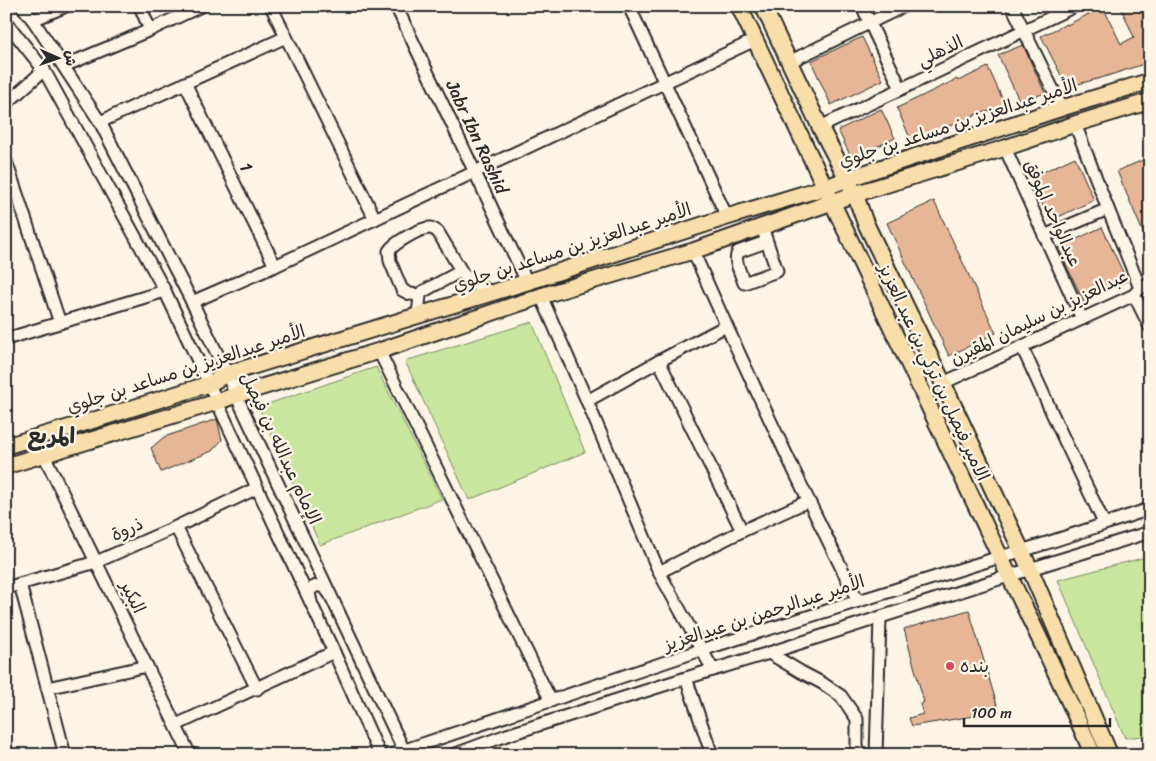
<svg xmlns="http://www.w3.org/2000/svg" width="1156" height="761" viewBox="0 0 1156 761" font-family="Sriracha,'Playpen Sans Arabic',sans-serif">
<rect width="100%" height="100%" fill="#fcf5e5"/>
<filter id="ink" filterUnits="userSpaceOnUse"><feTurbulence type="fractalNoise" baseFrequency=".02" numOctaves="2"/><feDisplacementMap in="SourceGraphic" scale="10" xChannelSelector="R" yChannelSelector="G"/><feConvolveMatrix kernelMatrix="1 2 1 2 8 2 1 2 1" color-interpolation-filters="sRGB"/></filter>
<g filter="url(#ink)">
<g fill="#c9e69e" stroke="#7a8864">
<polygon points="532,322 585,452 469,500 405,361"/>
<polygon points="376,367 442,499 320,545 259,407"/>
<polygon points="1150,556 1150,735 1125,738 1058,580"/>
</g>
<g fill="#e6b697" stroke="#2b2b2b">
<polygon points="1120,6 1150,6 1150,62 1101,78 1067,87 1041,36 1067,24 1067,25 1103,7 1121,44 1134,37"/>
<polygon points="862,37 883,80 831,105 811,61"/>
<polygon points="1023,45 1045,93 1020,102 998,55"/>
<polygon points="988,67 1006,107 974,115 975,116 933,132 934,134 913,141 913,145 897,108 957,79 958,81"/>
<polygon points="881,109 895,138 852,159 838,130"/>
<polygon points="1075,157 1094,200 1050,221 1030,178"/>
<polygon points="1150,157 1150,249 1117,171"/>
<polygon points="934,201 996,333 949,356 887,223"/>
<polygon points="1102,227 1127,281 1084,302 1058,248"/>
<polygon points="217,419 222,440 212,451 161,472 151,448 164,437"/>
<polygon points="969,610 999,712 912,726 909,718 923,714 920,704 924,702 904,629"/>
</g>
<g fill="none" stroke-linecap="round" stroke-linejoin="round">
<g stroke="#2b2b2b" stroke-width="15">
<g id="minor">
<polyline points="22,6 33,20 100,122 192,302 227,374 236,395 406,755"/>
<polyline points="140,6 150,30"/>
<polyline points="271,6 375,219"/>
<polyline points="396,6 527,282"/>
<polyline points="629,6 727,217"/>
<polyline points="862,6 901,89"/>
<polyline points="1012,6 1062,108"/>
<polyline points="33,20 66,6"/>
<polyline points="6,22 44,70 165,291 209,384 217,402 334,652 380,755"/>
<polyline points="789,62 904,6"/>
<polyline points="64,66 150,30 201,6"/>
<polyline points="185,83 275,266"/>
<polyline points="6,104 44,70"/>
<polyline points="100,122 286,37"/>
<polyline points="1075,124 1108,209 1140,288"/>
<polyline points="820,127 901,89 1075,6"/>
<polyline points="1005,148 1082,319"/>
<polyline points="6,161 60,323"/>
<path d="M762 227 777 271 744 283C741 273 733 261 738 252L766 242"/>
<polyline points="1044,236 1108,209"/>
<path d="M693 251C745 369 800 485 858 601"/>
<path d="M420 295 410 294 402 290 390 261 389 251C394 243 421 227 431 228 434 229 435 230 438 232L463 274 476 285 492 292"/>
<polyline points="1134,295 1150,327"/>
<polyline points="541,296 587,401 659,572 713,670"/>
<polyline points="192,302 275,266 755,40"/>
<polyline points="418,315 420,295 422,292 461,271"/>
<polyline points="6,339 165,291"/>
<polyline points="1022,347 1063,437 1104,523"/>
<polyline points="379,351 551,701"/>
<polyline points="659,361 742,531"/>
<polyline points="943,383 1134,295 1140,288 1150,283"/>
<polyline points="587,401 659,361 726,326"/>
<polyline points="44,455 190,755"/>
<polyline points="176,527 257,689"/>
<polyline points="659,572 742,531 808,501"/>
<polyline points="20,584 65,755"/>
<polyline points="6,588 96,562 176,527 257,488"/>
<path d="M311 602 309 593C314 583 323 584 329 593"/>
<polyline points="769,653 801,672 822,683 841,696 857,719 857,748 863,755"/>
<polyline points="686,678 712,755"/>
<polyline points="47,688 147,666"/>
<polyline points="176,725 334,652"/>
<path d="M390 755 701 650 1000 557C1051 543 1100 525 1150 509"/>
<polyline points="453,755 507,735 686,678 769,653 1030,569 1150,532"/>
<polyline points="876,755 880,618"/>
</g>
</g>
<g stroke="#2b2b2b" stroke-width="19">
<g id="major">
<path d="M739 6C822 179 903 352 985 525 1021 602 1060 677 1093 755"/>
<polyline points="763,6 820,127 855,194 865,222 943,383 1030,569 1110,755"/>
<polyline points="6,446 88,422 209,384 227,374 527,282 727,217 826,187 868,172 1062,108 1150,81"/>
<polyline points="6,466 217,402 236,395 379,351 541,296 693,251 855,194 1005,148 1075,124 1150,101"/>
</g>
</g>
<use href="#minor" stroke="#fcf5e5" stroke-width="11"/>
<use href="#major" stroke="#f8deab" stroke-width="15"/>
</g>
</g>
<circle fill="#d1495b" stroke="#fcf5e5" stroke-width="2" cx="950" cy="666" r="5"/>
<g text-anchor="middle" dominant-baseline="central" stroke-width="5" stroke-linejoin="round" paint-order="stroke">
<g font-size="18" fill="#2b2b2b" stroke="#fcf5e5">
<text transform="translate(940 51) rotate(-26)">الذهلي</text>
<text transform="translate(958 123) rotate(-18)">الأمير عبدالعزيز بن مساعد بن جلوي</text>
<text transform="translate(477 137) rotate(65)">Jabr Ibn Rashid</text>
<text transform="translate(246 167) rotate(64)">1</text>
<text transform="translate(1053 213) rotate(66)">عبدالواحد الموفق</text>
<text transform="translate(572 247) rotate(-18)">الأمير عبدالعزيز بن مساعد بن جلوي</text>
<text transform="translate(1039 317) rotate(-26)">عبدالعزيز بن سليمان المقيرن</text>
<text transform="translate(186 369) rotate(-18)">الأمير عبدالعزيز بن مساعد بن جلوي</text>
<text transform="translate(934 372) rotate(65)">الامير فيصل بن تركي بن عبد العزيز</text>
<text transform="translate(281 448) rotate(65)">الإمام عبدالله بن فيصل</text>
<text transform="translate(127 529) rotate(-24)">ذروة</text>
<text transform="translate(133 597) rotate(64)">البكير</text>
<text transform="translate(764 613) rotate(-18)">الأمير عبدالرحمن بن عبدالعزيز</text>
</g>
<g font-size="18" fill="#2b2b2b" stroke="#fcf5e5" text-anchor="start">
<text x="960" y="666">بنده</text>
</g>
<g font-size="22" font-weight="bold" fill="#2b2b2b" stroke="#fcf5e5">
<text x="51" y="435">المربع</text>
</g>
</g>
<rect width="1156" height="761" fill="none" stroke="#fcf5e5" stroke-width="25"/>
<rect x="12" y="12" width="1131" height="736" fill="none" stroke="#2b2b2b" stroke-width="2" filter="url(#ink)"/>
<g transform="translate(58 58) rotate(92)" stroke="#fcf5e5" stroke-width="4" paint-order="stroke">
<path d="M0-4L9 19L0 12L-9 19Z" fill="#2b2b2b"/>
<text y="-8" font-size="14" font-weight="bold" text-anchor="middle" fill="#2b2b2b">ش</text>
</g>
<path d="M964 718v8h146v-8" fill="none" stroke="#2b2b2b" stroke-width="2.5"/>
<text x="971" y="718" font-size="15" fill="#2b2b2b" stroke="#fcf5e5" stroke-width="4" paint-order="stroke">100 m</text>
</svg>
